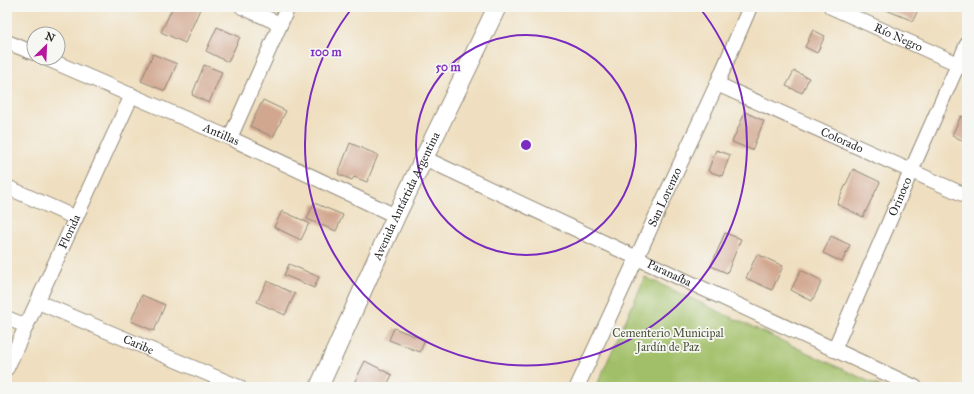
<svg xmlns="http://www.w3.org/2000/svg" width="974" height="394" viewBox="0 0 974 394" font-family="'IM FELL Great Primer',serif">
<rect width="100%" height="100%" fill="#f6f6f2"/>
<filter id="ink" filterUnits="userSpaceOnUse"><feTurbulence type="fractalNoise" baseFrequency=".025" numOctaves="2"/><feDisplacementMap in="SourceGraphic" scale="8" xChannelSelector="R" yChannelSelector="G"/><feConvolveMatrix kernelMatrix="1 2 1 2 8 2 1 2 1" color-interpolation-filters="sRGB"/></filter>
<filter id="wash" filterUnits="userSpaceOnUse"><feTurbulence type="fractalNoise" baseFrequency=".012" numOctaves="4" result="noise"/><feDisplacementMap in="SourceGraphic" scale="16" xChannelSelector="R" yChannelSelector="G"/><feGaussianBlur stdDeviation="0.9" result="paint"/><feColorMatrix in="noise" values="0 0 0 0 0 0 0 0 0 0 0 0 0 0 0 0 0 1.4 0 .05"/><feComposite in="paint" operator="in"/></filter>
<g filter="url(#wash)">
<rect width="100%" height="100%" fill="#efdfc0"/>
<polygon fill="#a1bf67" stroke="#667549" points="645,277 881,387 596,387"/>
<g id="blocks">
<g fill="#d2a790">
<polygon points="173,7 195,7 200,9 185,43 161,32"/>
<polygon points="879,7 919,7 913,21"/>
<polygon points="217,27 240,37 228,62 206,51"/>
<polygon points="813,30 825,36 817,53 805,47"/>
<polygon points="153,54 177,64 165,91 141,81"/>
<polygon points="204,65 222,72 209,103 192,95"/>
<polygon points="794,71 809,78 802,93 786,86"/>
<polygon points="263,100 286,111 273,137 250,126"/>
<polygon points="745,112 764,121 752,150 732,142"/>
<polygon points="961,116 967,119 967,143 952,135"/>
<polygon points="350,143 378,155 367,182 354,177 352,180 338,174"/>
<polygon points="716,150 730,155 722,176 708,171"/>
<polygon points="853,169 880,182 863,217 837,204"/>
<polygon points="314,203 343,215 336,231 307,219"/>
<polygon points="282,211 309,223 301,240 274,227"/>
<polygon points="725,233 741,239 727,273 711,266"/>
<polygon points="831,236 850,245 842,262 823,253"/>
<polygon points="757,254 783,266 772,290 746,278"/>
<polygon points="289,264 319,277 314,288 284,275"/>
<polygon points="801,270 822,281 812,301 791,290"/>
<polygon points="267,281 295,294 285,315 257,302"/>
<polygon points="142,295 165,305 154,331 131,321"/>
<polygon points="394,328 425,340 420,352 389,340"/>
<polygon points="365,361 392,375 386,387 356,387 353,385"/>
</g>
</g>
</g>
<g filter="url(#ink)">
<use href="#blocks" fill-opacity="0" stroke="#8d8576" stroke-width="1"/>
<g fill="none" stroke-linecap="round" stroke-linejoin="round">
<g stroke="#8d8576" stroke-width="16">
<g id="minor">
<polyline points="242,7 280,24"/>
<path id="s1" d="M831 7 967 68"/>
<polyline points="7,42 34,53"/>
<path id="s2" d="M45 58 230 138 396 216"/>
<path id="s3" d="M717 84 967 196"/>
<polyline points="230,138 288,7"/>
<path id="s4" d="M424 158 637 258 915 387"/>
<polyline points="7,187 76,218"/>
<path id="s5" d="M38 302 239 387"/>
<polyline points="7,318 26,326"/>
<path id="s6" d="M834 350 911 171 967 44"/>
<path id="s7" d="M7 368 132 95"/>
<path id="s8" d="M577 387 717 84 750 7"/>
</g>
</g>
<g stroke="#8d8576" stroke-width="20">
<g id="tertiary">
<path id="s9" d="M319 387 396 216 497 7"/>
</g>
</g>
<use href="#minor" stroke="#fff" stroke-width="14"/>
<use href="#tertiary" stroke="#fff" stroke-width="18"/>
</g>
</g>
<g fill="none" stroke="#7b2cbf" stroke-width="2">
<circle cx="526" cy="145" r="110"/>
<path d="M699 7A221 221 0 1 1 353 7"/>
</g>
<g text-anchor="middle" dominant-baseline="central" stroke-width="3.5" stroke-linejoin="round" paint-order="stroke">
<g font-size="12" fill="#2b2b2b" stroke="#f6f6f2">
<text stroke="none"><textPath href="#s1" startOffset="74">Río Negro</textPath></text>
<text stroke="none"><textPath href="#s2" startOffset="192">Antillas</textPath></text>
<text stroke="none"><textPath href="#s3" startOffset="137">Colorado</textPath></text>
<text stroke="none"><textPath href="#s9" startOffset="210">Avenida Antártida Argentina</textPath></text>
<text stroke="none"><textPath href="#s8" startOffset="209">San Lorenzo</textPath></text>
<text stroke="none"><textPath href="#s6" startOffset="167">Orinoco</textPath></text>
<text stroke="none"><textPath href="#s7" startOffset="150">Florida</textPath></text>
<text stroke="none"><textPath href="#s4" startOffset="271">Paranaíba</textPath></text>
<text stroke="none"><textPath href="#s5" startOffset="109">Caribe</textPath></text>
</g>
<g font-size="12" fill="#4e573d" stroke="#f6f6f2">
<text x="668" y="333">Cementerio Municipal<tspan x="668" dy="14">Jardín de Paz</tspan></text>
</g>
</g>
<circle cx="526" cy="145" r="6" fill="#7b2cbf" stroke="#f6f6f2" stroke-width="2"/>
<g font-size="12" text-anchor="middle" font-weight="bold" fill="#7b2cbf" stroke="#f6f6f2" stroke-width="3.5" stroke-linejoin="round" paint-order="stroke">
<text x="326" y="56">100 m</text>
<text x="448" y="71">50 m</text>
</g>
<rect width="974" height="394" fill="none" stroke="#f6f6f2" stroke-width="24"/>
<g transform="translate(46 46) rotate(24)"><circle r="19" fill="#f6f6f2" stroke="#a5a5a2"/>
<path d="M0-3L7 15L0 10L-7 15Z" fill="#b5179e"/>
<text y="-6" font-size="11" font-weight="bold" text-anchor="middle" fill="#2b2b2b">N</text>
</g>
</svg>
